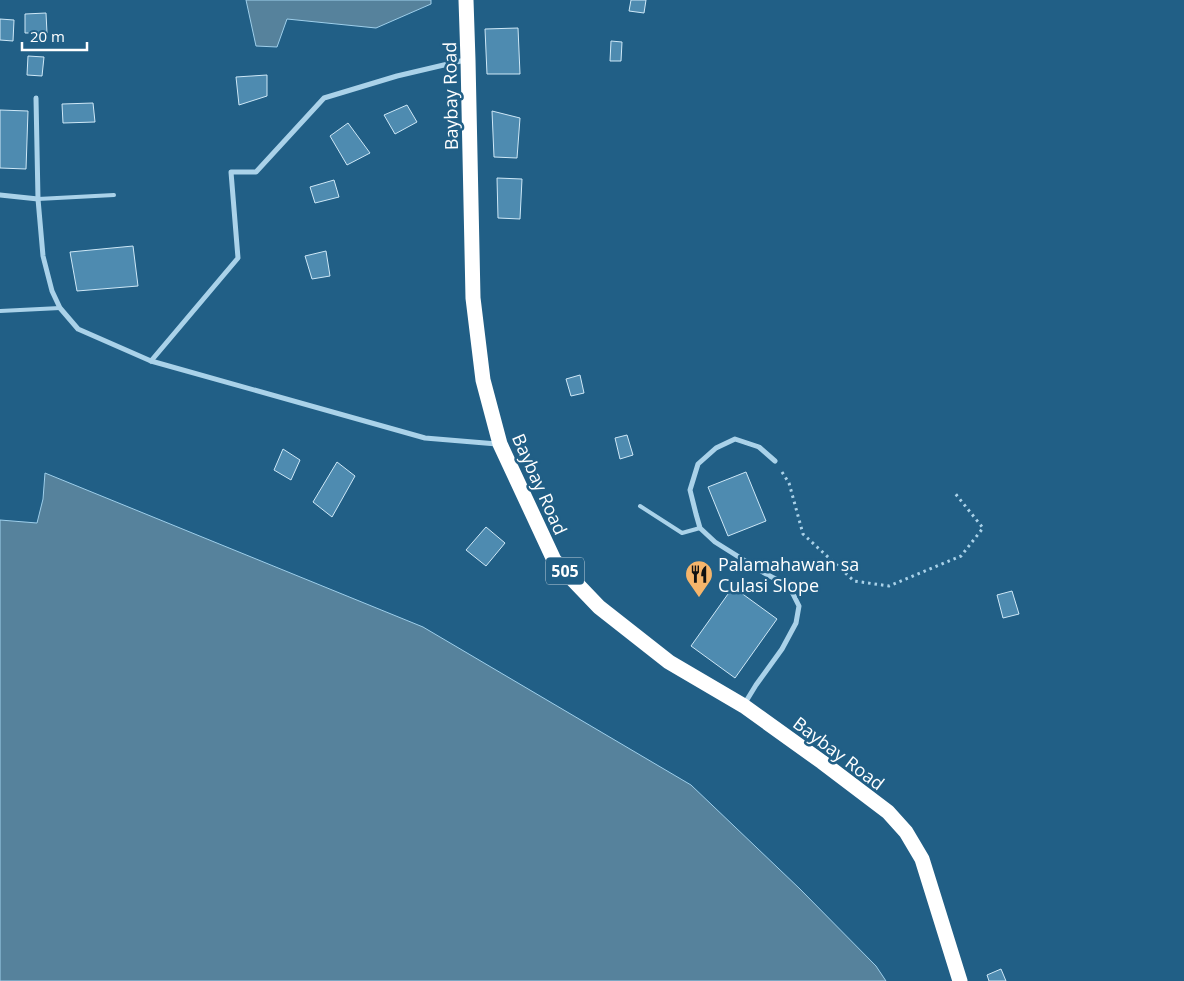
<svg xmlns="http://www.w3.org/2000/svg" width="1184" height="981" viewBox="0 0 1184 981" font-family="'Open Sans',sans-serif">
<rect width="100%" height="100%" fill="#215f86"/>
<g fill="#56829c" stroke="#9ecfeb">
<polygon points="246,0 431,0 431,4 376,28 287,19 277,47 256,46"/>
<polygon points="45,473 423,627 691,785 800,889 876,966 886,981 0,981 0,520 37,523 43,499"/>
</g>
<g fill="#4e8bb0" stroke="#cee8f7">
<polygon points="631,0 646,0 644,13 629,11"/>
<polygon points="46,13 47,33 25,33 25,14"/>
<polygon points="0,19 14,20 13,41 0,40"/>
<polygon points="518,28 520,74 487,74 485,29"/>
<polygon points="611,41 622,42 621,61 610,61"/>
<polygon points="28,56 44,57 42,76 27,75"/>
<polygon points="267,75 267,96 239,105 236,77"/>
<polygon points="93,103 95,122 63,123 62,104"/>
<polygon points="407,105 417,122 395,134 384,115"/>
<polygon points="0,110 28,111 26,169 0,168"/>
<polygon points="492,111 520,118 517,158 494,157"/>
<polygon points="348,123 370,153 347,165 330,136"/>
<polygon points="497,178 522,179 520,219 498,218"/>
<polygon points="334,180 339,197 315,203 310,187"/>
<polygon points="133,246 138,286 77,291 70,252"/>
<polygon points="326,251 330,276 312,279 305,256"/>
<polygon points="580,375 584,393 571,396 566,379"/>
<polygon points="627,435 633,455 620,459 615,438"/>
<polygon points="283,449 300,460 291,480 274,470"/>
<polygon points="337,462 355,476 332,517 313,502"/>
<polygon points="746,472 766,521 728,536 708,487"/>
<polygon points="486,527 505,543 486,566 466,550"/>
<polygon points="733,587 777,619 735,678 691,646"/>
<polygon points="1012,591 1019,614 1003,618 997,595"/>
<polygon points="1001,969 1006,981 989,981 987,975"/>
</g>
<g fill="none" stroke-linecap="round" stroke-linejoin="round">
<polyline stroke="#aad2e9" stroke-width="3" stroke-dasharray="2.5 4" stroke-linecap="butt" points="782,472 789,483 803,534 854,581 889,586 961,556 983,528 954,492"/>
<g stroke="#aad2e9" stroke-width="4">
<polyline points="38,199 114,195"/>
<polyline points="0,311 60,308"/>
<polyline points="640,506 682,533 700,528"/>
</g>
<g stroke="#aad2e9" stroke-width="5">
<polyline points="36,98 38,199 43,256 52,291 60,308 78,329 151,361 425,438 497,444"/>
<polyline points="0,195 38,199"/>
<polyline points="151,361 238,258 231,172 256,172 324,98 397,76 465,60"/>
<polyline points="745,703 756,685 782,649 796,623 799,606 789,586 766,574 715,542 700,528 696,514 690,490 698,464 716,448 735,439 759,447 775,461"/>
</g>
<polyline stroke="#fff" stroke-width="15" points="466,0 468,60 473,298 483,380 500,444 554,560 599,607 669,662 744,706 822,762 888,812 906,832 922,859 960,981"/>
</g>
<defs>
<g id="restaurant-pin" transform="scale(1.4375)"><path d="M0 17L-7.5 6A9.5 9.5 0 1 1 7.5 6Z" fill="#f6b56b" stroke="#215f86"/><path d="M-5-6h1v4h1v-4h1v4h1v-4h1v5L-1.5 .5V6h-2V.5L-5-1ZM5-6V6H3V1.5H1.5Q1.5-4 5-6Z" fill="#111"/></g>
</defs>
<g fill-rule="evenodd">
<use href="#restaurant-pin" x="699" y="574"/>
</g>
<g text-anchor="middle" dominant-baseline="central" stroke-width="5" stroke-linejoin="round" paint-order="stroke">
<rect fill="#215f86" stroke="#bccfdb" stroke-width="1" x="546" y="557.5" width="38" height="27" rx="4"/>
<g font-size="16" font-weight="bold" fill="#fff">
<text x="565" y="571">505</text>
</g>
<g font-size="18" fill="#fff" stroke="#215f86">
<text transform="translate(450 96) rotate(-91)">Baybay Road</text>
<text transform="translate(540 484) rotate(66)">Baybay Road</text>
<text transform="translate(839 753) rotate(37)">Baybay Road</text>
</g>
<g font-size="18" fill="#fff" stroke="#215f86" text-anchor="start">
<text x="718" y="564">Palamahawan sa<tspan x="718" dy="21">Culasi Slope</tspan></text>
</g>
</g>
<path d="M22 42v8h65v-8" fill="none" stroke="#ffffff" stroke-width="2.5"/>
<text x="30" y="42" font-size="15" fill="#ffffff" stroke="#215f86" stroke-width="4" paint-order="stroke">20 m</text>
</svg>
